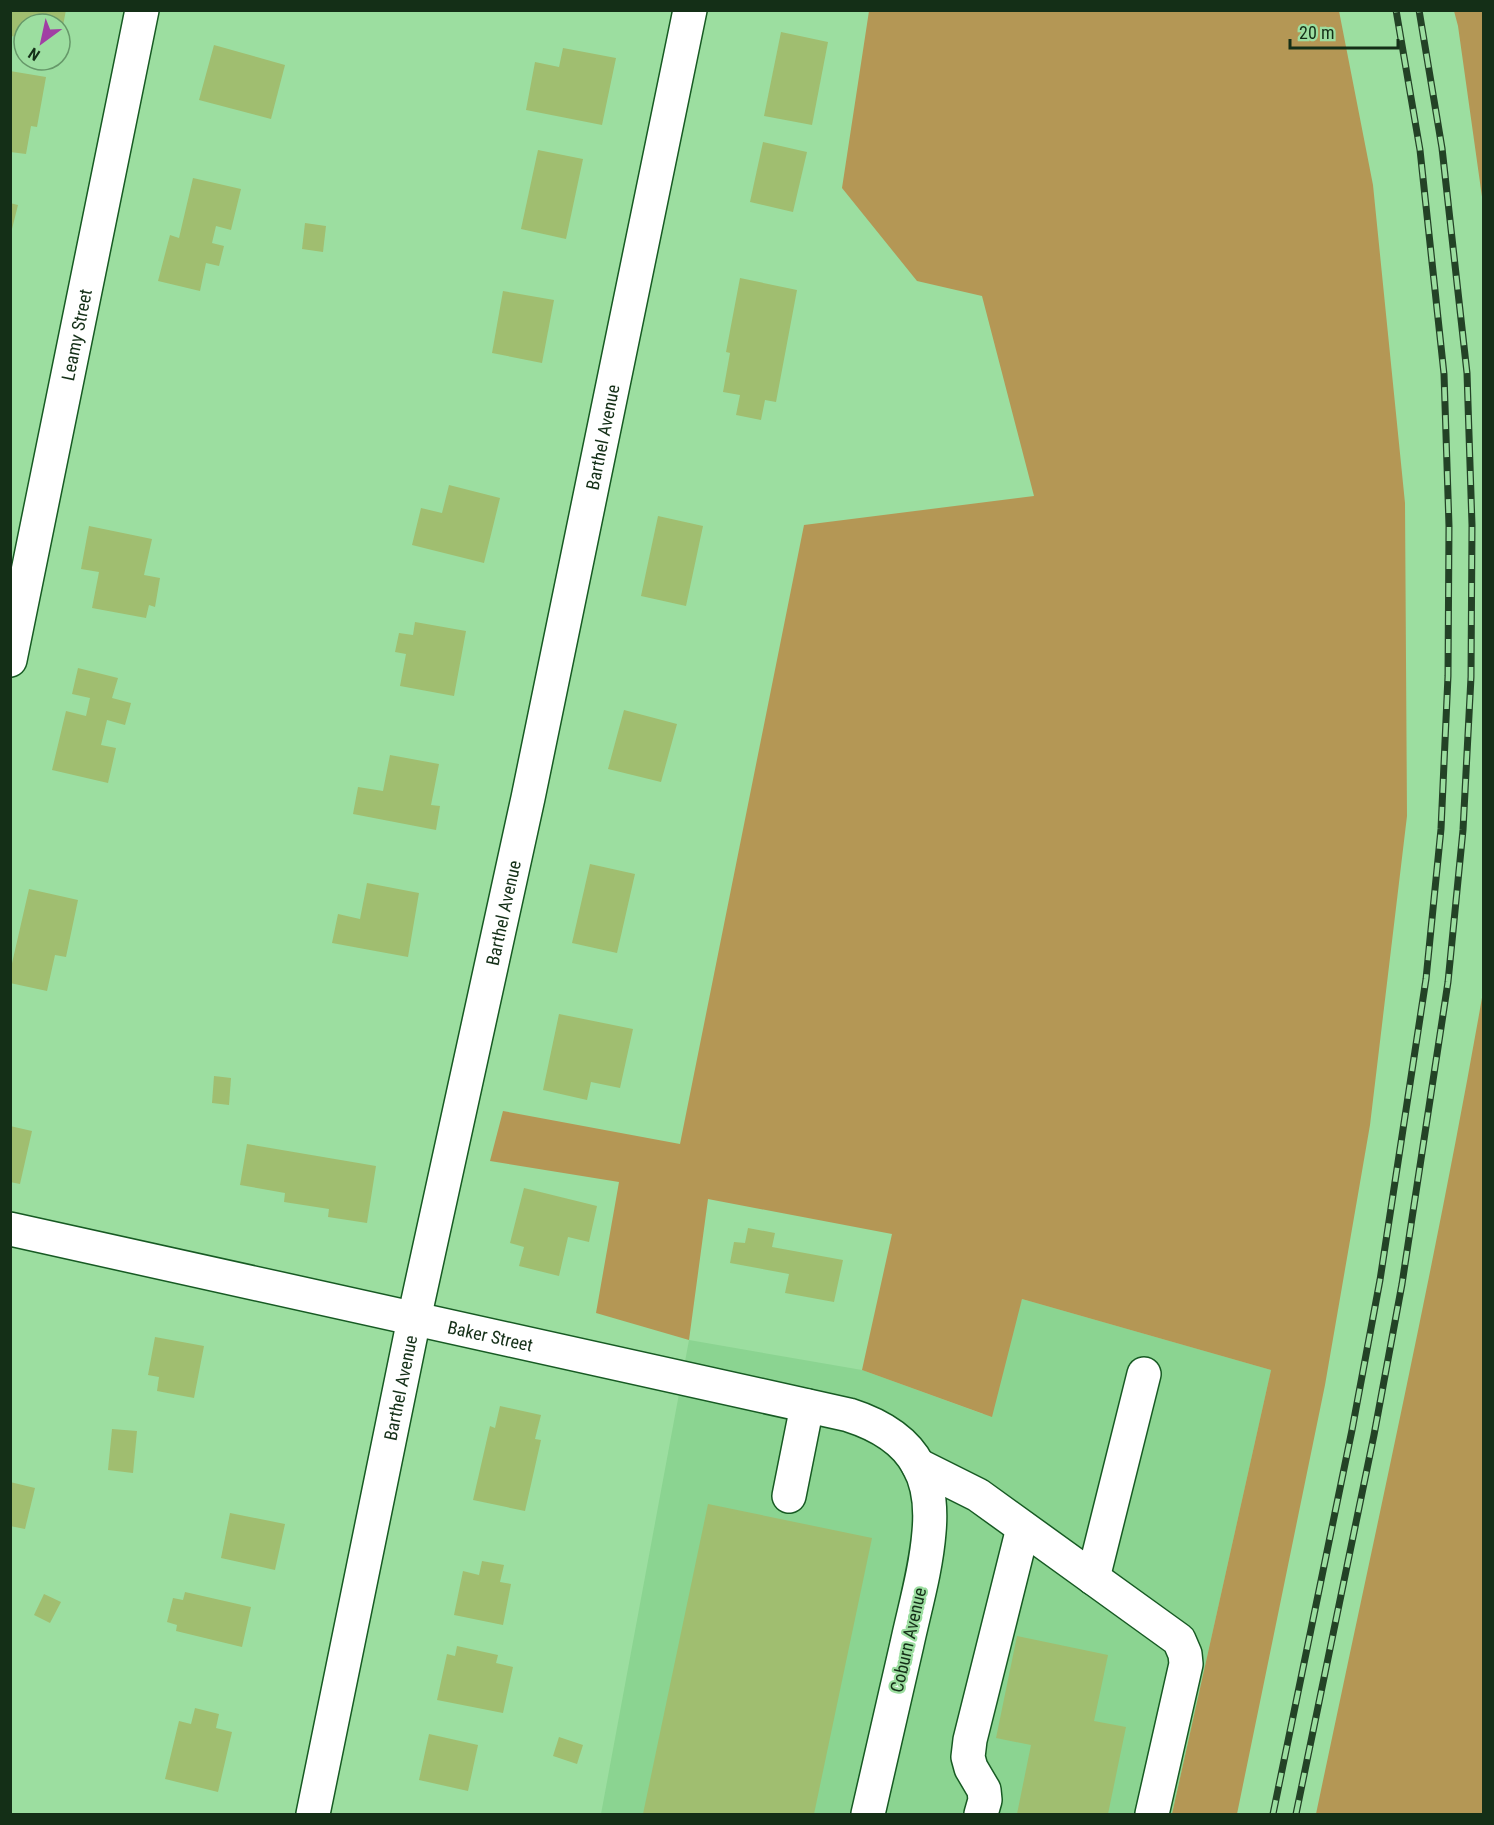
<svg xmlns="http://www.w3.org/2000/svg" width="1494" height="1825" viewBox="0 0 1494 1825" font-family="'Roboto Condensed',sans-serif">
<rect width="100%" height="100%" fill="#9cdea0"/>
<polygon fill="#8bd491" points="1022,1299 1271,1370 1172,1814 601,1814 689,1340 862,1370 983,1414"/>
<g fill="#b49755">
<polygon points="869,11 1339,11 1373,185 1405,503 1407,816 1370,1125 1325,1385 1237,1814 1172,1814 1271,1370 1022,1299 992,1417 862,1370 892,1234 708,1199 689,1340 596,1313 619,1182 490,1161 503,1111 680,1144 804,525 1034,496 982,296 917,281 842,188"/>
<polygon points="1454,11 1483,11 1483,204 1458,26"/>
<path d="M1483 992V1814H1316C1373 1541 1435 1267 1483 992Z"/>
</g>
<g fill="#a0be70">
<polygon points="12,10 66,10 61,36 60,24 24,24 24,50 17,49 19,37 10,36"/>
<polygon points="781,32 828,42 812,125 764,116"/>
<polygon points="214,45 285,65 271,119 199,100"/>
<polygon points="563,48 616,58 602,125 526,110 535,62 559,67"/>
<polygon points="10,71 46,77 37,127 31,126 26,154 10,152"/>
<polygon points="763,142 807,152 793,212 750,202"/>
<polygon points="538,150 583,159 566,239 521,229"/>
<polygon points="193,178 241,189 231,230 216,226 212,243 224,246 219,266 206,263 200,291 158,281 170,235 179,238"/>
<polygon points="10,203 18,205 11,233 10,233"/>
<polygon points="305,223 326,226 323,252 302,249"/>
<polygon points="740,278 797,290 776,402 765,400 761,420 736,415 740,395 723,392 730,353 726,352"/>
<polygon points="503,291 554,300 542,363 492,353"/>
<polygon points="449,485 500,498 484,563 412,545 421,508 442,513"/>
<polygon points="658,516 703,526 686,606 641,596"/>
<polygon points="89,526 152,539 144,575 160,578 155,607 149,605 146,618 92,608 99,572 81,569"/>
<polygon points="415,622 466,631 454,696 400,686 406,654 395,652 399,633 413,635"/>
<polygon points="78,668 118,678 112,698 131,703 125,725 107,720 101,745 116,748 108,783 52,770 66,711 86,716 90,698 72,694"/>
<polygon points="624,710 677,724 661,782 608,769"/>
<polygon points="390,755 439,764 431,805 440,806 436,830 353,814 358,787 383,791"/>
<polygon points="590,864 635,874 617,953 572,943"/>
<polygon points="367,883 419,893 408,957 332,943 338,914 360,919"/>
<polygon points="29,889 78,900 66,957 55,955 47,991 10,983 10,972"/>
<polygon points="559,1014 633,1029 620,1088 591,1082 587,1100 543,1090"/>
<polygon points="214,1076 231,1078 229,1105 212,1103"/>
<polygon points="10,1126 32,1131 20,1184 10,1182"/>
<polygon points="247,1144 376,1166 367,1223 328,1217 329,1209 284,1202 285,1193 240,1185"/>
<polygon points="524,1188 597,1206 589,1242 568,1237 559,1276 519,1266 524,1247 510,1243"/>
<polygon points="748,1228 775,1233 772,1247 843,1260 834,1302 785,1293 789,1274 730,1263 734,1242 745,1243"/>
<polygon points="155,1337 204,1346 194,1398 157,1391 159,1377 148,1375"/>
<polygon points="500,1406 541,1415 535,1439 541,1440 525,1511 473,1500 490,1426 495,1428"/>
<polygon points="112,1429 137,1431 133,1473 108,1470"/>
<polygon points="10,1482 35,1488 25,1529 10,1526"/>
<polygon points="708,1504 872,1538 814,1814 643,1814"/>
<polygon points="230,1513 285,1524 275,1570 221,1558"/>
<polygon points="482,1561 504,1565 500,1582 511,1584 503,1625 454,1615 463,1571 479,1575"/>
<polygon points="185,1592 251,1607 242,1647 176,1631 177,1625 167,1622 173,1598 183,1600"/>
<polygon points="44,1594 61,1602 50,1623 34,1615"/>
<polygon points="1017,1636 1108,1655 1094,1721 1126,1727 1108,1814 1017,1814 1031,1745 996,1738"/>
<polygon points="457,1646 498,1655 496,1663 513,1667 503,1713 437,1700 447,1654 455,1656"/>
<polygon points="195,1708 219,1714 216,1728 232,1732 218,1792 165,1779 179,1721 191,1724"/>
<polygon points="429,1734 478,1745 468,1791 419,1780"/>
<polygon points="559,1737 583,1745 577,1764 553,1756"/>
</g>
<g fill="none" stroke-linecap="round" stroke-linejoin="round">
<g stroke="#175a23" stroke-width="36">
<g id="minor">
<path id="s1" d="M10 660 142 10"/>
<path id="s2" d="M10 1229 849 1415C877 1424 904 1438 918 1465 929 1484 931 1510 929 1532 926 1570 915 1607 907 1644 894 1701 881 1758 868 1814"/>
<polyline points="918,1465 978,1495 1179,1640 1185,1654 1186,1664 1152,1814"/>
<polyline points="789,1496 807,1406"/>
<polyline points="1093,1578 1144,1374"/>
<path id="s3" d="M313 1814 414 1319 528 798 690 10"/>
<polyline points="981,1814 985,1800 984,1790 971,1768 968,1757 970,1740 1023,1528"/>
</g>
</g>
<use href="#minor" stroke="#fff" stroke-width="33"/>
<g stroke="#234226" stroke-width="7">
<g id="rail">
<polyline points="1273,1814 1352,1430 1380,1280 1426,979 1441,829 1448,676 1449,526 1444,374 1420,150 1396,10"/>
<polyline points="1296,1814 1374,1435 1402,1284 1448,982 1463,830 1471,677 1472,525 1467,373 1442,148 1419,10"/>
</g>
</g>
<use href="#rail" stroke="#9cdea0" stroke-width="4.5" stroke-dasharray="14" stroke-linecap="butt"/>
</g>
<g text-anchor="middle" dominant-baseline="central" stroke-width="4.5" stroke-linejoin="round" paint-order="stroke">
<g font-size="18" fill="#142f17" stroke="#9cdea0">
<text stroke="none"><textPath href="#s1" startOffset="332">Leamy Street</textPath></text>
<text stroke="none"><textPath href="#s3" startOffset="1407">Barthel Avenue</textPath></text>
<text stroke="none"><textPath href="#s3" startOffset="921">Barthel Avenue</textPath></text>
<text stroke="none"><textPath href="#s2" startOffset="492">Baker Street</textPath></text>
<text stroke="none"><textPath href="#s3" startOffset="435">Barthel Avenue</textPath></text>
<text transform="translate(908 1640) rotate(-77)">Coburn Avenue</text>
</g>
</g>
<rect width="1494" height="1825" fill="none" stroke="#142f17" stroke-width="24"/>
<g transform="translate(42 42) rotate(213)"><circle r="28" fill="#9cdea0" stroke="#669869" stroke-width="1.5"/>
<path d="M0-4.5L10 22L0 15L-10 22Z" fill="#a13ea4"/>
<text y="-9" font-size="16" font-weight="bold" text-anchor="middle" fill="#142f17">N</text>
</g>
<path d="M1290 39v9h108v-9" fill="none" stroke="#142f17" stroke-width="3"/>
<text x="1299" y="39" font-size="18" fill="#142f17" stroke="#9cdea0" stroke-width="4.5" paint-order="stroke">20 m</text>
</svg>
